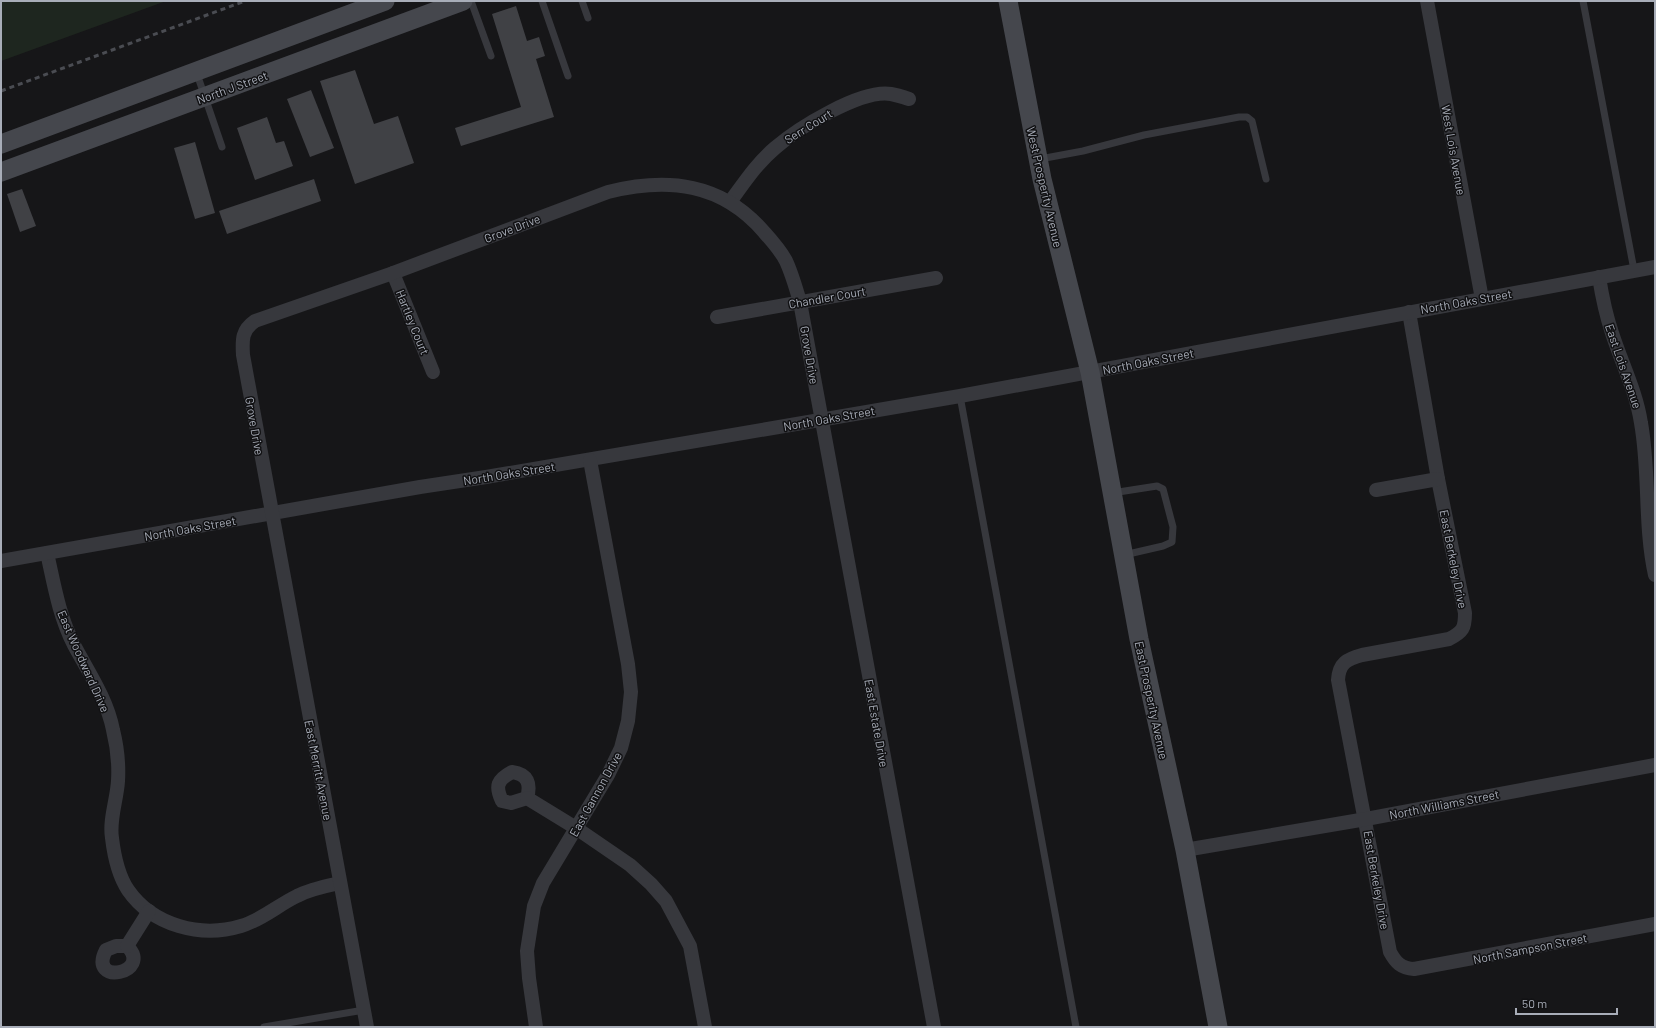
<svg xmlns="http://www.w3.org/2000/svg" width="1656" height="1028" viewBox="0 0 1656 1028" font-family="Barlow,sans-serif">
<rect width="100%" height="100%" fill="#161618"/>
<polygon fill="#1e261f" points="1,1 166,1 1,61"/>
<g fill="#404145">
<polygon points="516,6 527,41 539,37 545,56 536,59 554,117 461,146 455,128 521,107 492,14"/>
<polygon points="355,70 374,124 398,116 414,163 355,184 320,81"/>
<polygon points="311,90 334,148 310,157 287,99"/>
<polygon points="267,117 276,143 284,141 293,166 255,180 237,128"/>
<polygon points="195,142 215,213 195,219 174,148"/>
<polygon points="314,179 321,201 227,234 219,211"/>
<polygon points="22,189 36,226 20,232 7,194"/>
</g>
<g fill="none" stroke-linecap="round" stroke-linejoin="round">
<g stroke="#37383d" stroke-width="7">
<polyline points="471,1 491,56"/>
<polyline points="542,1 568,76"/>
<polyline points="582,1 588,18"/>
<polyline points="1583,1 1634,270"/>
<polyline points="196,71 222,147"/>
<polyline points="1040,159 1083,151 1144,135 1239,117 1247,117 1252,121 1266,179"/>
<polyline points="960,396 1076,1027"/>
<polyline points="1112,493 1157,486 1163,489 1173,527 1172,542 1163,546 1124,555"/>
<polyline points="264,1027 364,1010"/>
</g>
<g stroke="#37383d" stroke-width="14">
<polyline points="1427,1 1482,299"/>
<path d="M730 202C744 183 757 163 775 148 798 128 861 89 891 94 897 95 903 97 909 99"/>
<polyline points="393,273 433,372"/>
<path d="M1599 277C1602 296 1606 315 1612 333 1622 364 1636 391 1641 423 1650 473 1644 525 1655 575"/>
<path d="M1409 312 1438 479 1465 613C1465 628 1463 632 1449 639L1362 655C1347 659 1339 663 1338 680L1390 952C1396 963 1401 968 1414 969L1655 924"/>
<polyline points="717,317 936,278"/>
<polyline points="1376,490 1438,479"/>
<path d="M47 553C54 584 59 616 74 645 89 673 107 699 113 730 117 746 119 764 118 781 117 799 109 820 112 838 114 855 118 875 128 890 153 926 201 938 241 926 262 920 278 905 297 896 310 889 326 886 340 883"/>
<polyline points="1,561 420,487 486,477 960,396 1655,267"/>
<path d="M512 772C528 774 531 784 527 798L511 803 502 801C495 786 497 780 512 772Z"/>
<polyline points="527,798 576,828 630,865 651,884 666,901 690,946 705,1027"/>
<polyline points="1185,850 1366,819 1655,765"/>
<path d="M116 946H127C154 973 87 987 106 950Z"/>
<polyline points="127,946 149,911"/>
<path d="M367 1027 243 355C242 339 242 330 255 321L393 273 608 192C668 177 722 183 764 232 772 241 781 251 786 261 792 274 796 288 800 302L934 1027"/>
<polyline points="536,1027 529,978 527,951 534,906 543,883 608,775 621,748 628,721 631,692 628,664 590,460"/>
</g>
<g stroke="#45474d" stroke-width="19">
<polyline points="1008,1 1042,179 1090,372 1139,639 1185,850 1218,1027"/>
<polyline points="1,144 385,1"/>
<polyline points="1,172 463,1"/>
</g>
<polyline stroke="#4a4c52" stroke-width="3" stroke-dasharray="5 4" stroke-linecap="butt" points="1,91 245,1"/>
</g>
<g text-anchor="middle" dominant-baseline="central" stroke-width="3" stroke-linejoin="round" paint-order="stroke">
<g font-size="12" fill="#a8adb8" stroke="#111113">
<text transform="translate(232 87) rotate(-20)">North J Street</text>
<text transform="translate(808 126) rotate(-32)">Serr Court</text>
<text transform="translate(1454 150) rotate(80)">West Lois Avenue</text>
<text transform="translate(1045 187) rotate(77)">West Prosperity Avenue</text>
<text transform="translate(512 228) rotate(-21)">Grove Drive</text>
<text transform="translate(827 297) rotate(-10)">Chandler Court</text>
<text transform="translate(1466 301) rotate(-10)">North Oaks Street</text>
<text transform="translate(413 322) rotate(68)">Hartley Court</text>
<text transform="translate(810 355) rotate(80)">Grove Drive</text>
<text transform="translate(1148 361) rotate(-11)">North Oaks Street</text>
<text transform="translate(1624 366) rotate(71)">East Lois Avenue</text>
<text transform="translate(829 418) rotate(-10)">North Oaks Street</text>
<text transform="translate(255 426) rotate(80)">Grove Drive</text>
<text transform="translate(509 473) rotate(-9)">North Oaks Street</text>
<text transform="translate(190 528) rotate(-10)">North Oaks Street</text>
<text transform="translate(1454 559) rotate(79)">East Berkeley Drive</text>
<text transform="translate(84 661) rotate(66)">East Woodward Drive</text>
<text transform="translate(1152 700) rotate(78)">East Prosperity Avenue</text>
<text transform="translate(877 723) rotate(80)">East Estate Drive</text>
<text transform="translate(319 770) rotate(79)">East Merritt Avenue</text>
<text transform="translate(595 794) rotate(-61)">East Gannon Drive</text>
<text transform="translate(1444 804) rotate(-11)">North Williams Street</text>
<text transform="translate(1377 880) rotate(80)">East Berkeley Drive</text>
<text transform="translate(1530 948) rotate(-11)">North Sampson Street</text>
</g>
</g>
<rect width="1656" height="1028" fill="none" stroke="#a8adb8" stroke-width="4"/>
<path d="M1516 1008v6h101v-6" fill="none" stroke="#a8adb8" stroke-width="2"/>
<text x="1522" y="1008" font-size="12" fill="#a8adb8" stroke="#111113" stroke-width="3" paint-order="stroke">50 m</text>
</svg>
